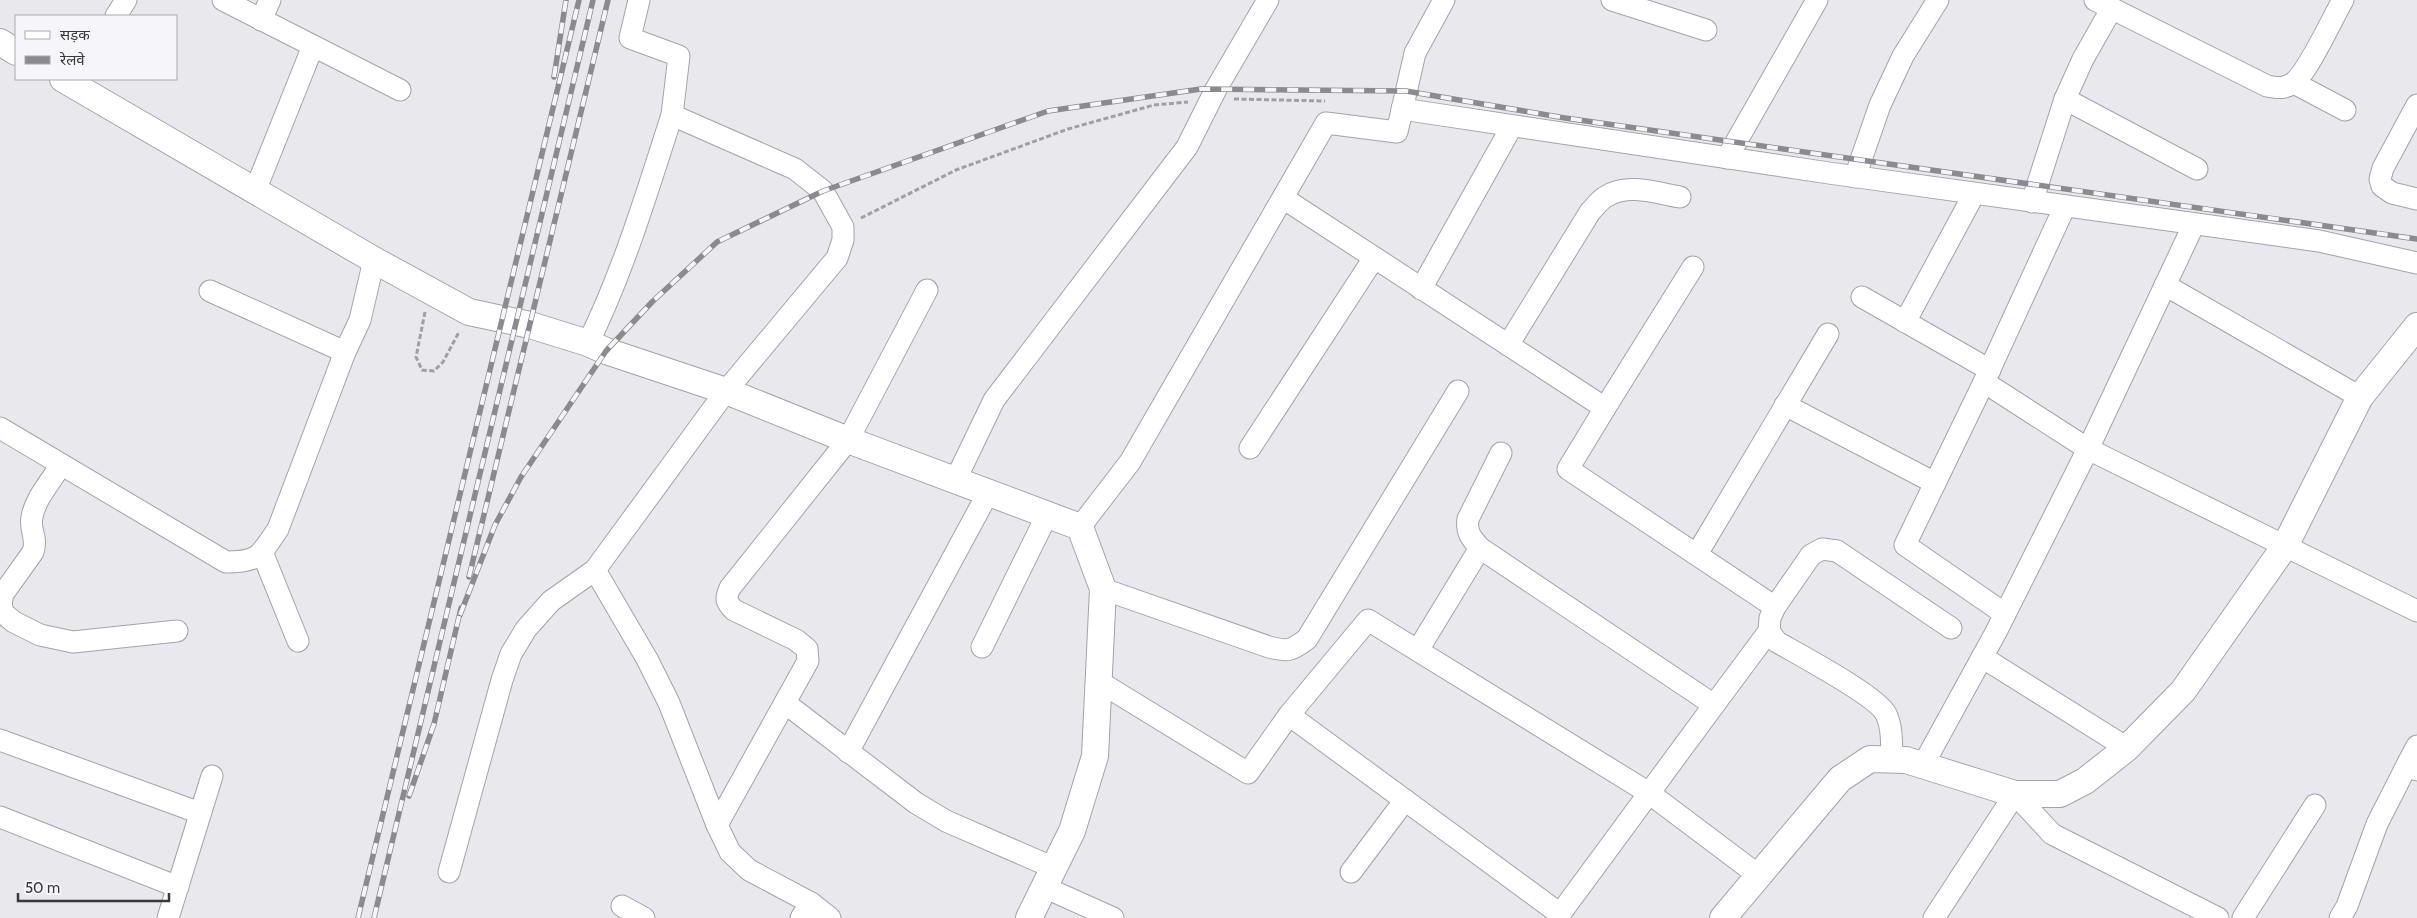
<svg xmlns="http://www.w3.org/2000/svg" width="2417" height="918" viewBox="0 0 2417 918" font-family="Cabin,'Noto Sans Devanagari',sans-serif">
<rect width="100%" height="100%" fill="#e8e8ed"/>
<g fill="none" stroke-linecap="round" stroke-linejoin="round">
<g stroke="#a3a3a8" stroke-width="23">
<g id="minor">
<polyline points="223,0 400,90"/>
<polyline points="1612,0 1706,30"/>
<path d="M2095 0 2267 86C2277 88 2285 89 2293 83 2307 74 2333 17 2343 0"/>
<polyline points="116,16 126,0"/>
<polyline points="261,20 270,0"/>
<polyline points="2294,83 2345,110"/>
<polyline points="2065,99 2197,169"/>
<polyline points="2417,105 2383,168 2380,179 2382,186 2392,193 2417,199"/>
<polyline points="1402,109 1829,173 2319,241 2417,263"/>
<polyline points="1727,158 1817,0"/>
<polyline points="1855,177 1880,105 1903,56 1938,0"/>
<polyline points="255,191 313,46"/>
<polyline points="1283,198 1605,408 1568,469 1775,607"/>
<polyline points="2032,202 2065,99 2083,59 2112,8"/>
<polyline points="2165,285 2360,397"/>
<polyline points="1421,289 1512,126"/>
<polyline points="210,291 345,352"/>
<polyline points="1862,297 1990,370"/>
<polyline points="1905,322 1974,194"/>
<path d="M588 343C624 270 647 192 672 115"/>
<path d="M1508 345 1590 212C1595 207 1600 199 1607 196 1628 183 1657 193 1680 197"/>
<polyline points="1984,382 2088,449 2417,611"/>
<polyline points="1785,405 1935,483"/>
<polyline points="1605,408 1693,267"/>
<path d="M0 428 226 562C260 562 260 555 278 529L345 352 360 320 374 260"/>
<polyline points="1250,448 1374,258"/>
<path d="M61 465C51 481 35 499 32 517 29 530 38 537 33 552L3 594 1 603 3 613 14 622 40 635 73 642 177 631"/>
<polyline points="955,481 994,400 1187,147 1216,89 1268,0"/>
<polyline points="1080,527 1130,462 1326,123 1397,132 1415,53 1444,0"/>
<path d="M1480 548C1471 538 1466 532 1468 519L1501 453"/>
<polyline points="262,552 298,641"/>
<polyline points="1697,554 1828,334"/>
<polyline points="595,570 647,659 669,703 717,825 730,852 749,870 811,903 830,918"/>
<path d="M1103 589 1269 647C1288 652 1291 651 1307 639L1458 391"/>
<polyline points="2005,614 1905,545 1984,382 2065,206"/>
<polyline points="982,647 1047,515"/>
<polyline points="1982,657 2127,748"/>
<polyline points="1098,681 1248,773 1289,715 1560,914 1714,705 1480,548 1418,650"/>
<polyline points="785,703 916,803 946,821 1054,868"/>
<polyline points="1714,705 1769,631"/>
<polyline points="1289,715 1368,620 1649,793 1758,875"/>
<polyline points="0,740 200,813"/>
<polyline points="2417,746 2408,763 2417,770"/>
<polyline points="848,752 988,493"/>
<path d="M1892 759C1891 744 1893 729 1886 714 1877 696 1798 654 1777 642L1769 631 1770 618 1775 607 1811 555 1822 549 1837 551 1951 628"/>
<polyline points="1923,765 1996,632 2088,449 2194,224"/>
<polyline points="0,817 178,887"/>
<path d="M717 825 808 661 807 649 796 640 734 610C726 602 725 599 730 588L848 440 927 290"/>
<polyline points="449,872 502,680 511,654 526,629 551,601 595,570 726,391 837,258 843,240 843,227 823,191 795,169 672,115 679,56 630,38 639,0"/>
<polyline points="1351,872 1405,800"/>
<polyline points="1044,887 1113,918"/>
<polyline points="622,906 644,918"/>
<polyline points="168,918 212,776"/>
<polyline points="801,918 811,903"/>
<polyline points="1934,918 2015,794 2052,834 2218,918"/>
<polyline points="2243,918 2315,805"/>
<polyline points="2340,918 2347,906 2377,824 2408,763"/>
</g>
</g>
<g stroke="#a3a3a8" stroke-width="28">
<g id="tertiary">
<polyline points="0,42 16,52"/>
<polyline points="63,79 374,260 469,312 530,325 588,343 606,351 726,391 848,440 1080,527 1103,589 1095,756 1072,831 1029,918"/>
<polyline points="1723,918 1840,779 1870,759 1906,760 2015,794 2060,794 2085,781 2127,748 2183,691 2285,546 2360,397 2417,326"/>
</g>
</g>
<g stroke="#a0a0a4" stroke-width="3" stroke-dasharray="5 2.5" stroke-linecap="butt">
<polyline points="1234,99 1325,101"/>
<polyline points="861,218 956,170 1068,129 1154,105 1188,102"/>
<polyline points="425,312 416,357 422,370 434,371 443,362 459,332"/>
</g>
<use href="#minor" stroke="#fff" stroke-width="21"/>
<use href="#tertiary" stroke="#fff" stroke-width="26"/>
<g stroke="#8b8b8f" stroke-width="5.5">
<g id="rail">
<polyline points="554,77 566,0"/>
<polyline points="469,577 608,0"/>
<polyline points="460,615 495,525 521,477 606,351 652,302 717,242 823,191 1048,111 1201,89 1406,91 1565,118 2417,239"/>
<polyline points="409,796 434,724 461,608"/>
<polyline points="358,918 579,0"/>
<polyline points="374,918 593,0"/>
</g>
</g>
<use href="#rail" stroke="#f5f5fa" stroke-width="4" stroke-dasharray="11" stroke-linecap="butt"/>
</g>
<rect x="15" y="15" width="162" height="65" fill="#f5f5fa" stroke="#aaaaae"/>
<rect x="25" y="31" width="25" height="8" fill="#ffffff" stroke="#aaaaae"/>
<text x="60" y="40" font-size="15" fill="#39393b">सड़क</text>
<rect x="25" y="56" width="25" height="8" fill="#8b8b8f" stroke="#aaaaae"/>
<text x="60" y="65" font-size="15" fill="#39393b">रेलवे</text>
<path d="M18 893v8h151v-8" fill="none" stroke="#39393b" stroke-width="2.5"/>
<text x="25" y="893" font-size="15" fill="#39393b" stroke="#f5f5fa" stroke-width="4" paint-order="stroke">50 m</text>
</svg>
